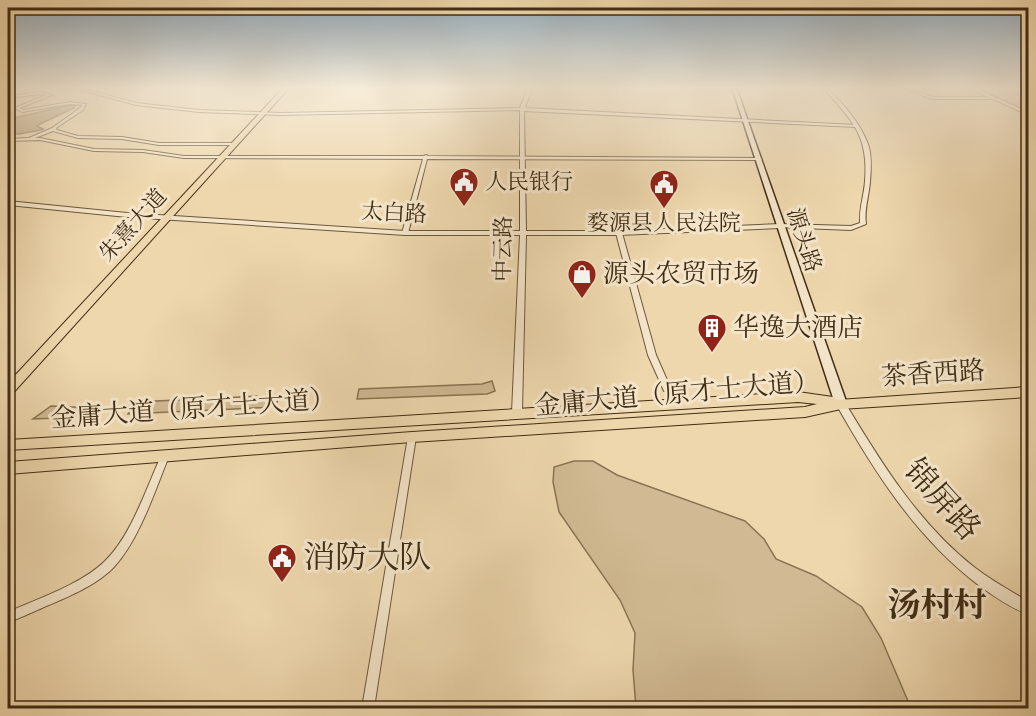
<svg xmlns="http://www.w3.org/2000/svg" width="1036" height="716" viewBox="0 0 1036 716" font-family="'IM FELL Double Pica','Noto Serif SC',serif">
<rect width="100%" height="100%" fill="#eed7ad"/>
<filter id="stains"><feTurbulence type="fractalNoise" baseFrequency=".00333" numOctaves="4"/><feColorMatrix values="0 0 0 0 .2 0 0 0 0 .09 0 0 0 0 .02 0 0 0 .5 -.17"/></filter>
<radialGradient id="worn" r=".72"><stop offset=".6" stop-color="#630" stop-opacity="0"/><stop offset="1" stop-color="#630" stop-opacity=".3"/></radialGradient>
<g fill="#d1ba93" stroke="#897454" stroke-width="1.5">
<polygon points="974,87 1008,87 1028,95 1028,112"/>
<polygon points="492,381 495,391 487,394 357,399 359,389 482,384"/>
<polygon points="280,395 275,407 128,414 135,402"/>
<polygon points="51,406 92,408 86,417 33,419"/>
<polygon points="574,461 593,461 617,475 745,521 764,539 776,559 816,576 862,607 881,638 908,701 907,708 636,708 633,670 635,633 620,600 559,512 553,482 554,467"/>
</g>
<polygon fill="#b39d79" stroke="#857051" stroke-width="1.5" points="76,104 74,108 40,124 37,126 43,129 41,130 19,134 8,134 8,119"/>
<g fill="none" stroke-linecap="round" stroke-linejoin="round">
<g stroke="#6c583a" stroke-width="2">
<g id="minor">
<polygon points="87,87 94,87 77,90 75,89"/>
<path d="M822 87H826C842 103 860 122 868 144 872 155 871 170 870 182 869 196 864 209 866 224L851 230 778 227V225L780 224 851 226 860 223C859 208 864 196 865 181 869 135 851 119 822 87Z"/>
<polygon points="901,87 905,87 932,97 994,97 996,98 994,99 932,99"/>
<polygon points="41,92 52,95 20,108 23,110 70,102 86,104 83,110 56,128 57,130 78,136 122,137 159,143 234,143 236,144 234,145 159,145 122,139 78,138 53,131 35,138 40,138 94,149 143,150 184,156 424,156 426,155 428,156 760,158 762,159 760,160 427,159 408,233 405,235 402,233 423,159 184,158 143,152 94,151 40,140 8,141 8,139 29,138 52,128 80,108 82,105 70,104 22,112 15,108 46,95 41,94 8,98 8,96"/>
<polygon points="619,231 622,233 656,355 671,389 670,391 664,391 648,355 616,233"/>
<polygon points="412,434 415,435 416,437 374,708 362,708 408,437 409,435"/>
<path d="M165 452 168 453 169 456C155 491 139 540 114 567 96 586 65 598 42 608 30 613 19 619 8 622V612C37 599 82 584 105 561 131 536 146 489 161 456L162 453Z"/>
</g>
</g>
<g stroke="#6c583a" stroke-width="2">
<g id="tertiary">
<polygon points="71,87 77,87 136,103 199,110 281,113 520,108 528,87 532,87 525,108 856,125 858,126 856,127 524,111 526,231 619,231 780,224 783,226 780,228 619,235 526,235 522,412 521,415 513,415 512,412 520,235 405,235 127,217 8,205 8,201 127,213 405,231 520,231 520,110 281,115 199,112 136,105"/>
<polygon points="967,87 972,87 1028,112 1028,115"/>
<path d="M841 400 844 401C880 461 918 523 974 567 991 580 1010 591 1028 601V614C1012 609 995 597 981 587 917 539 875 473 836 404L838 401Z"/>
</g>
</g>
<g stroke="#412d14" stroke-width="3">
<polygon id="secondary" points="732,87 736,87 847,404 845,407 837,407 835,404"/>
</g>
<g stroke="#412d14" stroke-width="2">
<g id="primary">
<polygon points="284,87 290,87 13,393 8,394 8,383"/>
<polygon points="1028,387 1028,397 841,409 805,417 412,442 8,474 8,462 412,432 805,407 817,404 798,402 8,450 8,440 798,392 833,397 838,400"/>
</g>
</g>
<use href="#minor" fill="#f4e5ca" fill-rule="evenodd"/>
<use href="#tertiary" fill="#f4e5ca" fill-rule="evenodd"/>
<use href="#secondary" fill="#f4e5ca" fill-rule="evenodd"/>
<use href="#primary" fill="#eed7ad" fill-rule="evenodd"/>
</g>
<linearGradient id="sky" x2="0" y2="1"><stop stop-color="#93abbc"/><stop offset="0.47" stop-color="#f7edda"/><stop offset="1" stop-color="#f7edda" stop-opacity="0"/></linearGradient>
<rect width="1036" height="187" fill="url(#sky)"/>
<defs>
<g id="civic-pin" transform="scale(1.5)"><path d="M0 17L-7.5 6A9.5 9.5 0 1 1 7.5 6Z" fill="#8f2418" stroke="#f4e5ca"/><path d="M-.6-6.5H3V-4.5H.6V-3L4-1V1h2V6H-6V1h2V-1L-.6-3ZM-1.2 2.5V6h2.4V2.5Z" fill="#fff"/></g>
<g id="shop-pin" transform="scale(1.5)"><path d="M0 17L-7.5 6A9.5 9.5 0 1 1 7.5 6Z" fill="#8f2418" stroke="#f4e5ca"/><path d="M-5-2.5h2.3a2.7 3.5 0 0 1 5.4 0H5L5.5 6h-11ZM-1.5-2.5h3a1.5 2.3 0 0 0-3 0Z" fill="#fff"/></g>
<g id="building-pin" transform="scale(1.5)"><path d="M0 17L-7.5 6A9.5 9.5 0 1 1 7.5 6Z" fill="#8f2418" stroke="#f4e5ca"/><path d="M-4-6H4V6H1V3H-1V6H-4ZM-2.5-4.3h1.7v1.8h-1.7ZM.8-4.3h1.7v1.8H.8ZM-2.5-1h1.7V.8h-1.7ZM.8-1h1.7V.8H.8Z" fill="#fff"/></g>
</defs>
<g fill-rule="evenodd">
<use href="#civic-pin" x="464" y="182"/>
<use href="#civic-pin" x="664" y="184"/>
<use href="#shop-pin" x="582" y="274"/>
<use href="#building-pin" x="712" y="328"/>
<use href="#civic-pin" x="282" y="558"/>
</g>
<g text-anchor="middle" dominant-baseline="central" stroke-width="6" stroke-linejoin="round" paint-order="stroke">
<g font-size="22" fill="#412d14" stroke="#f4e5ca" text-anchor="start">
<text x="485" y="182">人民银行</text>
<text x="664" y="223" text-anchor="middle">婺源县人民法院</text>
</g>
<g font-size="22" fill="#412d14" stroke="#f4e5ca">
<text transform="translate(394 213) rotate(3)">太白路</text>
<text transform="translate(133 225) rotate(-48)">朱熹大道</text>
<text transform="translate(804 240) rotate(72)">源头路</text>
<text transform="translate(503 249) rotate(-89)">中云路</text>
</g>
<g font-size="26" fill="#412d14" stroke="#f4e5ca" text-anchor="start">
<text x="603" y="274">源头农贸市场</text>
<text x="733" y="328">华逸大酒店</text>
</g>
<g font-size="26" fill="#412d14" stroke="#f4e5ca">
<text transform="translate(933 374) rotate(-4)">茶香西路</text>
<text transform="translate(677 394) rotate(-5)">金庸大道（原才士大道）</text>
<text transform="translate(193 409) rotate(-4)">金庸大道（原才士大道）</text>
</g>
<g font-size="32" fill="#412d14" stroke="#f4e5ca">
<text transform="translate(942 500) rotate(48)">锦屏路</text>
</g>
<g font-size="32" fill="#412d14" stroke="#f4e5ca" text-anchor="start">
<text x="303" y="558">消防大队</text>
</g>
<g font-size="33" font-weight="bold" fill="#412d14" stroke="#f4e5ca">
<text x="937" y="605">汤村村</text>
</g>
</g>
<rect width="1036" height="716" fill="none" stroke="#eed7ad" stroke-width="30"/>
<rect x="9" y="9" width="1018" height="698" fill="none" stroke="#412d14" stroke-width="3"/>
<rect x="15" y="15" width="1006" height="686" fill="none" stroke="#412d14" stroke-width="1.5"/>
<rect width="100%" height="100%" filter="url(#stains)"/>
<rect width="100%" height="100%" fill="url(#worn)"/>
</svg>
